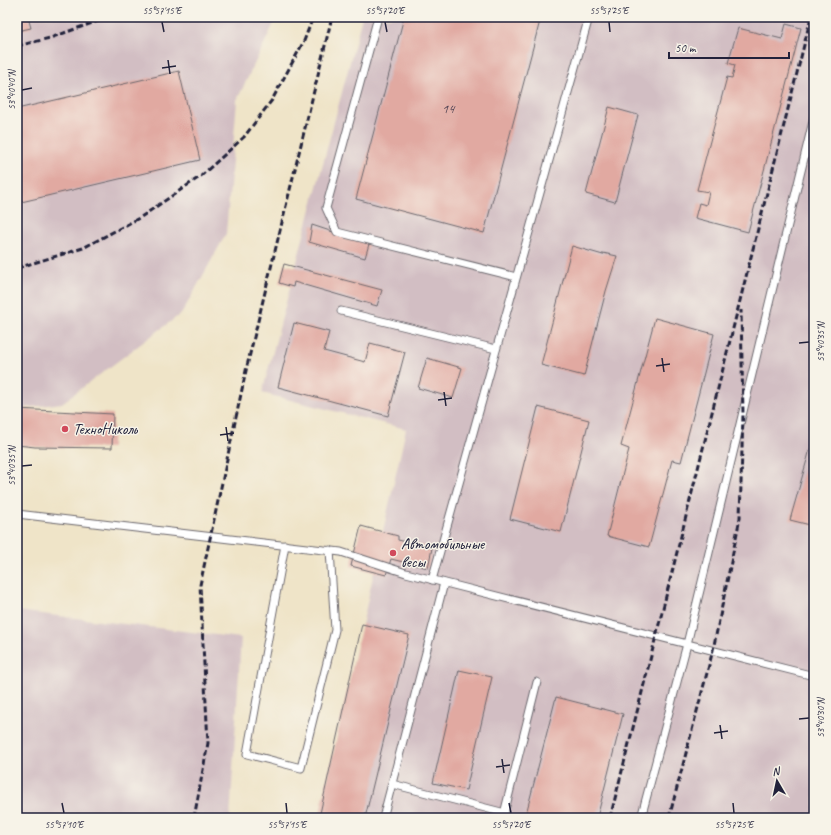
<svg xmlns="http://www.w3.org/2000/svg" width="831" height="835" viewBox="0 0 831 835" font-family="Caveat,sans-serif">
<rect width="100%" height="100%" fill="#f7f3e8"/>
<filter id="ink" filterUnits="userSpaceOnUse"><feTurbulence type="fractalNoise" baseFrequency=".025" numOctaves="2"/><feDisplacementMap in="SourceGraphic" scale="8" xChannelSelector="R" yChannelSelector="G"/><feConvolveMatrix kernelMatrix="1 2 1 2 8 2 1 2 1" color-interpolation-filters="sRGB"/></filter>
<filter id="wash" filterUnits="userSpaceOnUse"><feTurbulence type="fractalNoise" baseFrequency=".012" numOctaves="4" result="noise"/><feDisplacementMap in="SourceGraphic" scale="16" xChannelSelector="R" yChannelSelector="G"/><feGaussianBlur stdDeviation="0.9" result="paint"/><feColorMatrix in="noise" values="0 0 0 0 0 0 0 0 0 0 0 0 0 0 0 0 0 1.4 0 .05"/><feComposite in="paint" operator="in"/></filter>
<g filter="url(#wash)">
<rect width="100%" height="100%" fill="#efe4c8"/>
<g fill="#d2bec3">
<polygon points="17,17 277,17 237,100 226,234 182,313 62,403 17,409"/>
<polygon points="362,17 814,17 814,818 319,818 406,429 262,393"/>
<polygon points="17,611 241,638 230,818 17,818"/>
</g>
<g id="blocks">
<g fill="#e1a9a1">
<polygon points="17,17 28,17 31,28 17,31"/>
<polygon points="404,17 541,17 484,233 356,199"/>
<polygon points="786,24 801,28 748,232 695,218 699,203 706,205 709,192 697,190 727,77 732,78 735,65 728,63 738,28 782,39"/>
<polygon points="179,71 200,160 17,203 17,109"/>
<polygon points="609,107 638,115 615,202 586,194"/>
<polygon points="312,225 369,244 365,258 309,242"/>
<polygon points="572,246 603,255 603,253 617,256 606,291 584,376 541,365"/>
<polygon points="284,264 382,290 377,306 294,282 293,287 279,283"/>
<polygon points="655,318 714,334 681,462 672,460 649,547 607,536 629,449 621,446"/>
<polygon points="294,323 329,332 324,351 365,362 370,343 405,352 388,416 278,387"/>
<polygon points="427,358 462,368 453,398 418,388"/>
<polygon points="538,407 589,420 561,532 510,519"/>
<polygon points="17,409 113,414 112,448 35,447 17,445"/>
<polygon points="814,435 814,526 790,520"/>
<polygon points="361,526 398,536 398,540 432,548 428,568 391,559 386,575 351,566"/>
<polygon points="362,624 409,635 365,818 319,818"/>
<polygon points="459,670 492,677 466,790 433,783"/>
<polygon points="556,697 623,714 597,818 525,818"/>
</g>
</g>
</g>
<g filter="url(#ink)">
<use href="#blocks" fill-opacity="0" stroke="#6a666c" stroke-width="1"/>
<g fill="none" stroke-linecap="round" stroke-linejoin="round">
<g stroke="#6a666c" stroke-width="9">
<g id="lane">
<polyline points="378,17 326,208 337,232 516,277"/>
<polyline points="341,311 496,349"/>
<polyline points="17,514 341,552 406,573 814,676"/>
<polyline points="285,545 247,754 301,768 335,630 330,550"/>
<polyline points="432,580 589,17"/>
<polyline points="392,784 505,813"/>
<polyline points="383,818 444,583"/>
<polyline points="503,818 537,682"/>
<polyline points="641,818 687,644 814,117"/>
</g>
</g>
<use href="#lane" stroke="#fff" stroke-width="7"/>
<g stroke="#22223b" stroke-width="3" stroke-dasharray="6 3" stroke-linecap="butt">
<polyline points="17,46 50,38 109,17"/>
<polyline points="17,268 83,248 141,217 201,176 244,137 272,100 304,41 313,17"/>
<polyline points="194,818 208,743 200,585 247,366 332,17"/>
<polyline points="610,818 636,716 811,17"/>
<polyline points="669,818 713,650 740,518 743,414 741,310"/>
</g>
</g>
</g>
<path fill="none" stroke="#22223b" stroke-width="1.5" d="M162 22 164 32M385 22 387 32M609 22 610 32M168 60 170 74M162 68 176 66M22 90 32 88M799 343 809 342M662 358 664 372M656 366 670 364M444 392 446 406M438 400 452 398M226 427 228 441M220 435 234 433M22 466 32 465M799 719 809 718M720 725 722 739M714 733 728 731M502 759 504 773M496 767 510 765M62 803 64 813M286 803 287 813M509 803 511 813M733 803 734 813"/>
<g fill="#d1495b" stroke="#f7f3e8" stroke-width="1.5">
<circle cx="65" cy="429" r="4"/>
<circle cx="393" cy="553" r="4"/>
</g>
<g text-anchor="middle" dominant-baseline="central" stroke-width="3" stroke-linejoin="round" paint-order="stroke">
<g font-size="14" fill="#524454">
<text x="448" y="108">14</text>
</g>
<g font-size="16" fill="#22223b" stroke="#f7f3e8" text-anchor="start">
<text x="73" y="429">ТехноНиколь</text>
<text x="401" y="544">Автомобильные<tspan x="401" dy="18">весы</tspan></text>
</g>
</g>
<rect width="831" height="835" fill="none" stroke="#f7f3e8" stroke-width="44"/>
<g transform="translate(777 781) rotate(351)" stroke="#f7f3e8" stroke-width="3" paint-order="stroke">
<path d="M0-3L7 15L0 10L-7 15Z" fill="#22223b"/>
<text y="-6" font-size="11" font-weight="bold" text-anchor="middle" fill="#22223b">N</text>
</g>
<path d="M669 52v6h120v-6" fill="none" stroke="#22223b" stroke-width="2"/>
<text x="675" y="52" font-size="12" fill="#22223b" stroke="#f7f3e8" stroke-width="3" paint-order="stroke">50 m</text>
<rect x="22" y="22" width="787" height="791" fill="none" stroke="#22223b" stroke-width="1.5"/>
<g font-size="10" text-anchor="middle" fill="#22223b">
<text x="162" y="14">55°57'15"E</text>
<text x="385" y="14">55°57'20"E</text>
<text x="609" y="14">55°57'25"E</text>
<text transform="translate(11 90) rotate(-90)" y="4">53°40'40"N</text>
<text transform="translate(820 342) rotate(-90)" y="4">53°40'35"N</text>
<text transform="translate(11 466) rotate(-90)" y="4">53°40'35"N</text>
<text transform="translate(820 718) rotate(-90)" y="4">53°40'30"N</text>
<text x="64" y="828">55°57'10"E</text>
<text x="287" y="828">55°57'15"E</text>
<text x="511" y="828">55°57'20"E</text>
<text x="734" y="828">55°57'25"E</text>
</g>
</svg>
